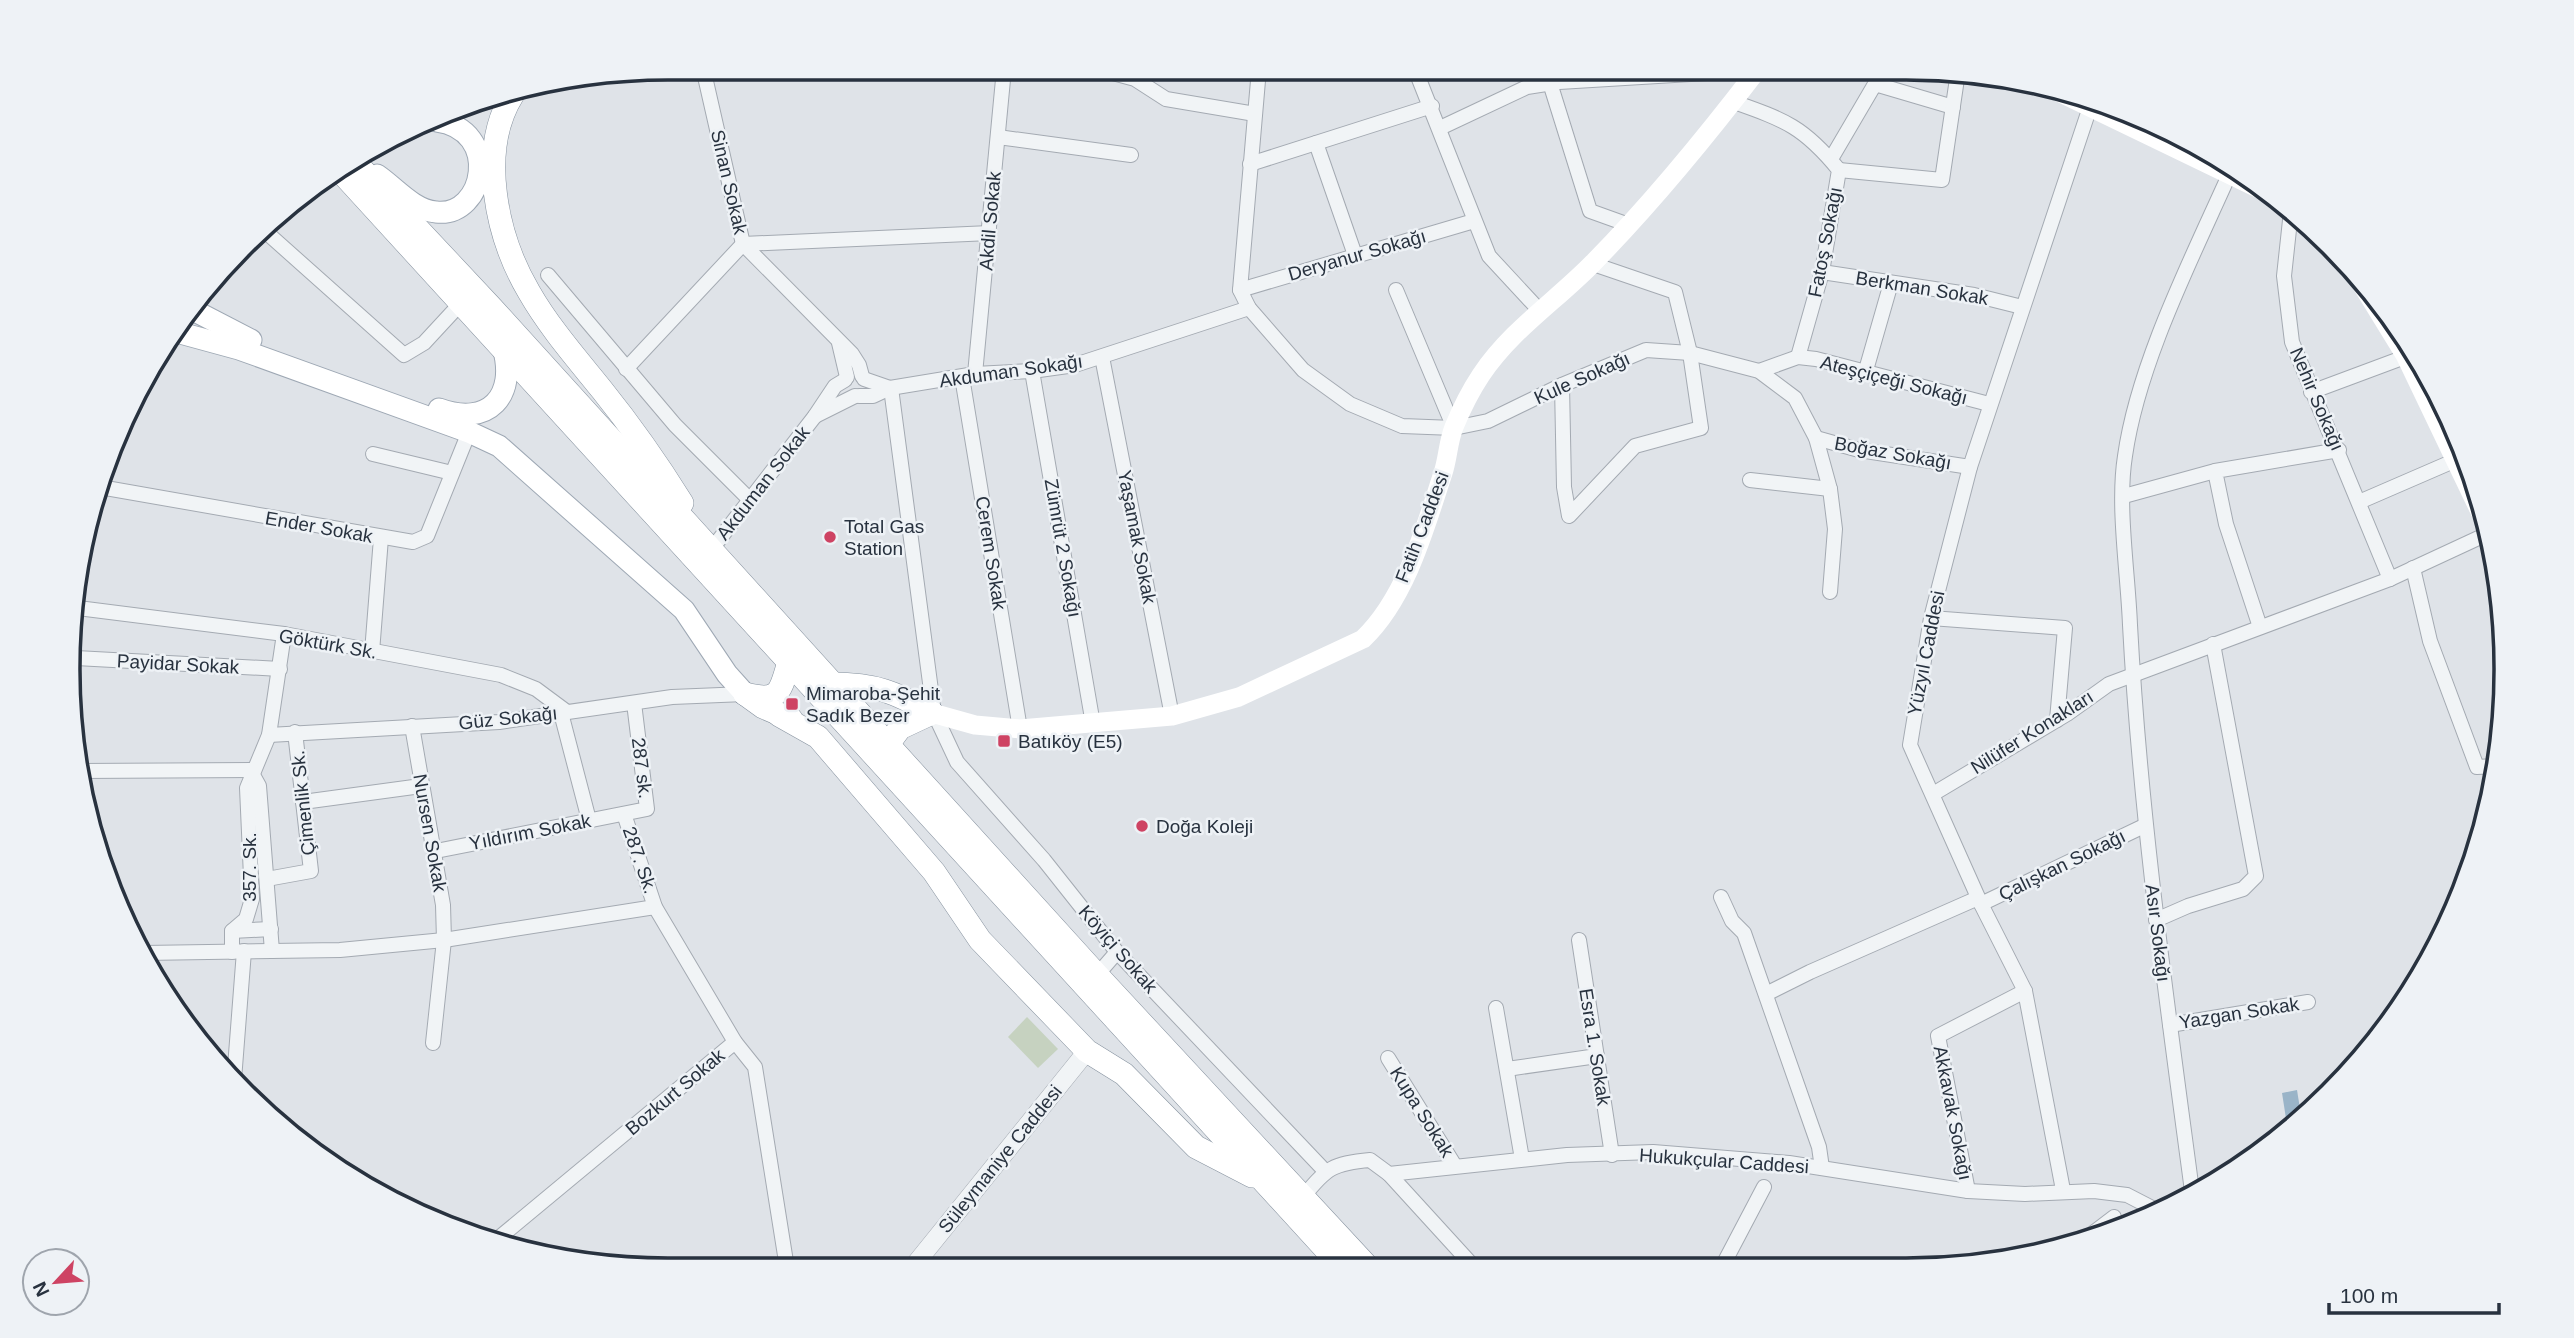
<svg xmlns="http://www.w3.org/2000/svg" width="2574" height="1338" viewBox="0 0 2574 1338" font-family="Arial,sans-serif">
<rect width="100%" height="100%" fill="#dfe3e8"/>
<polygon fill="#c6d2c0" points="1027,1017 1058,1049 1038,1068 1008,1037"/>
<polygon fill="#9ab4c8" points="2297,1090 2301,1115 2287,1125 2282,1093"/>
<g fill="none" stroke-linecap="round" stroke-linejoin="round">
<g stroke="#a4aab2" stroke-width="16">
<g id="minor">
<polyline points="703,68 743,244 852,354 859,365 862,376"/>
<polyline points="1098,69 1135,79 1166,99 1255,114"/>
<polyline points="1259,69 1240,290 1249,308 1303,370 1350,404 1402,426 1454,428 1488,421 1562,385 1646,350 1690,353 1759,371 1795,398 1816,438 1830,489 1835,529 1830,592"/>
<polyline points="1415,69 1489,256 1540,311"/>
<polyline points="1550,83 1590,211 1629,225"/>
<path d="M1734 102C1785 120 1804 127 1839 170L1822 272 1798 357"/>
<polyline points="1440,128 1527,87 1559,82 1740,71 1752,77"/>
<polyline points="998,137 1131,155"/>
<polyline points="2154,139 2156,125"/>
<polyline points="1316,143 1355,255"/>
<polyline points="1831,159 1875,84 1953,107"/>
<polyline points="1250,164 1432,106"/>
<polyline points="1839,170 1942,180 1958,72"/>
<polyline points="2291,211 2284,276 2292,342 2390,579"/>
<polyline points="266,232 404,355 424,343 461,303"/>
<polyline points="1822,272 1974,295 2022,307"/>
<polyline points="548,275 675,425 749,499"/>
<polyline points="1240,290 1474,221"/>
<polyline points="1396,290 1454,428"/>
<polyline points="839,343 847,377"/>
<polyline points="1102,357 1172,716"/>
<polyline points="626,369 743,244 990,233"/>
<polyline points="1866,370 1891,283"/>
<polyline points="1032,371 1093,724"/>
<polyline points="1759,371 1798,357 1816,359 1989,404"/>
<polyline points="975,374 1004,69"/>
<polyline points="962,377 1020,729"/>
<polyline points="864,379 890,388"/>
<polyline points="1562,385 1564,487 1569,516 1635,446 1701,428 1690,353 1675,292 1593,264"/>
<polyline points="891,388 934,713 957,762 1044,860 1117,952 1324,1170"/>
<polyline points="2311,392 2413,354"/>
<polyline points="859,396 873,396 890,388 975,374 1032,371 1075,365 1249,308"/>
<polyline points="815,416 855,396"/>
<polyline points="1816,438 1859,450 1970,467"/>
<polyline points="373,454 452,473"/>
<polyline points="1750,480 1830,489"/>
<polyline points="100,487 413,542 427,536 469,432"/>
<polyline points="2124,496 2215,471"/>
<polyline points="2359,502 2456,460"/>
<polyline points="711,550 815,416 835,386 845,380"/>
<polyline points="2413,568 2430,641 2477,767 2495,766"/>
<polyline points="78,608 284,634 501,675 536,689 567,712"/>
<polyline points="1931,618 2065,628 2057,720"/>
<polyline points="2260,627 2226,524 2215,471 2339,450"/>
<polyline points="372,652 381,538"/>
<polyline points="76,658 280,669"/>
<polyline points="561,713 589,820"/>
<polyline points="412,726 443,905 444,940 433,1043"/>
<polyline points="269,735 499,722 672,697 745,694"/>
<polyline points="80,771 253,770"/>
<polyline points="254,777 259,786 272,951"/>
<polyline points="1933,794 2067,714 2109,684 2390,579 2487,534"/>
<polyline points="303,802 421,786"/>
<polyline points="436,851 647,809 634,703"/>
<polyline points="267,879 311,871 295,732"/>
<polyline points="1721,897 1732,921 1744,933 1819,1147 1822,1168"/>
<polyline points="1981,904 2144,826"/>
<polyline points="2156,920 2188,906 2243,889 2256,876 2213,644"/>
<polyline points="232,931 271,929"/>
<polyline points="1579,940 1612,1155"/>
<polyline points="232,952 232,931 246,919 252,899 247,788 269,735 284,634"/>
<polyline points="144,953 340,950 444,940 655,907"/>
<polyline points="1097,975 1117,952"/>
<polyline points="1766,994 1810,972 1978,898"/>
<polyline points="1496,1008 1522,1159"/>
<polyline points="2170,1025 2308,1002"/>
<polyline points="735,1042 755,1067 787,1268"/>
<polyline points="1388,1058 1455,1166"/>
<polyline points="1507,1069 1597,1056"/>
<polyline points="234,1080 244,951"/>
<polyline points="1389,1174 1473,1266"/>
<polyline points="2063,1190 2025,991 1981,904 1910,745 1931,618 1970,467 2089,110"/>
<polyline points="1968,1191 1938,1036 2025,991"/>
<path d="M2192 1191C2167 1003 2140 815 2130 625 2128 573 2117 506 2125 456 2138 364 2191 260 2229 175"/>
<path d="M1304 1196C1326 1168 1334 1163 1370 1160L1389 1174 1567 1155 1653 1152 1789 1163 1968 1191 2025 1194 2094 1191 2127 1195 2158 1211"/>
<polyline points="2089,1236 2114,1217"/>
<polyline points="494,1242 735,1042 655,907 624,814"/>
<polyline points="1723,1265 1764,1187"/>
</g>
</g>
<g stroke="#a4aab2" stroke-width="19">
<polyline id="tertiary" points="912,1268 1087,1051"/>
</g>
<g stroke="#9ea8b4" stroke-width="23">
<g id="primary">
<path d="M377 175C396 188 413 210 436 212 485 218 502 130 437 121"/>
<polyline points="193,310 251,340"/>
<polyline points="173,331 239,349 469,432 499,446 684,610 727,674 745,694"/>
<path d="M439 409C489 427 517 396 503 347"/>
</g>
</g>
<g stroke="#86929f" stroke-width="24">
<g id="trunk">
<path d="M513 94C477 151 497 238 529 292 549 327 577 359 602 390 631 426 657 463 682 503"/>
<polyline points="357,164 492,308 1097,975 1367,1266"/>
<polyline points="341,172 1341,1266"/>
<path d="M832 684C875 684 895 692 932 713"/>
<polyline points="745,694 763,707 791,719"/>
<path d="M745 694C778 702 780 694 788 665"/>
<polyline points="779,715 818,737 934,872 980,940 1087,1051 1124,1074 1196,1147 1252,1176"/>
<polyline points="888,744 900,728 932,713"/>
</g>
</g>
<use href="#minor" stroke="#f1f4f6" stroke-width="14"/>
<use href="#tertiary" stroke="#f1f4f6" stroke-width="18"/>
<g stroke="#fff" stroke-width="19">
<polyline points="2046,86 2276,197"/>
<polyline points="2351,267 2405,355 2484,520"/>
<path d="M932 713 975 725 1020 729 1172 716 1239 697 1363 639C1406 598 1425 528 1443 473 1448 458 1448 442 1454 427 1461 410 1471 390 1481 375 1511 330 1556 301 1593 263 1653 202 1706 137 1758 69"/>
</g>
<use href="#primary" stroke="#fff" stroke-width="21"/>
<use href="#trunk" stroke="#fff" stroke-width="23"/>
</g>
<g fill="#ce4363" stroke="#eef2f6" stroke-width="2.5">
<circle cx="830" cy="537" r="7"/>
<rect x="785" y="697" width="14" height="14" rx="3.5"/>
<rect x="997" y="734" width="14" height="14" rx="3.5"/>
<circle cx="1142" cy="826" r="7"/>
</g>
<g text-anchor="middle" dominant-baseline="central" stroke-width="5" stroke-linejoin="round" paint-order="stroke">
<g font-size="19" fill="#28323f" stroke="#eef2f6">
<text transform="translate(729 182) rotate(77)">Sinan Sokak</text>
<text transform="translate(990 221) rotate(-85)">Akdil Sokak</text>
<text transform="translate(1825 242) rotate(-79)">Fatoş Sokağı</text>
<text transform="translate(1357 255) rotate(-16)">Deryanur Sokağı</text>
<text transform="translate(1922 288) rotate(9)">Berkman Sokak</text>
<text transform="translate(1011 371) rotate(-8)">Akduman Sokağı</text>
<text transform="translate(1582 378) rotate(-24)">Kule Sokağı</text>
<text transform="translate(1894 380) rotate(14)">Ateşçiçeği Sokağı</text>
<text transform="translate(2317 399) rotate(67)">Nehir Sokağı</text>
<text transform="translate(1893 453) rotate(10)">Boğaz Sokağı</text>
<text transform="translate(763 483) rotate(-52)">Akduman Sokak</text>
<text transform="translate(319 527) rotate(10)">Ender Sokak</text>
<text transform="translate(1422 527) rotate(-69)">Fatih Caddesi</text>
<text transform="translate(1137 537) rotate(79)">Yaşamak Sokak</text>
<text transform="translate(1063 548) rotate(80)">Zümrüt 2 Sokağı</text>
<text transform="translate(991 553) rotate(81)">Cerem Sokak</text>
<text transform="translate(328 644) rotate(10)">Göktürk Sk.</text>
<text transform="translate(1926 653) rotate(-79)">Yüzyıl Caddesi</text>
<text transform="translate(178 664) rotate(3)">Payidar Sokak</text>
<text transform="translate(508 718) rotate(-6)">Güz Sokağı</text>
<text transform="translate(2032 732) rotate(-32)">Nilüfer Konakları</text>
<text transform="translate(642 768) rotate(83)">287 sk.</text>
<text transform="translate(303 803) rotate(-96)">Çimenlik Sk.</text>
<text transform="translate(530 832) rotate(-11)">Yıldırım Sokak</text>
<text transform="translate(430 833) rotate(80)">Nursen Sokak</text>
<text transform="translate(640 860) rotate(71)">287. Sk.</text>
<text transform="translate(2062 865) rotate(-26)">Çalışkan Sokağı</text>
<text transform="translate(249 867) rotate(-90)">357. Sk.</text>
<text transform="translate(2158 933) rotate(83)">Asır Sokağı</text>
<text transform="translate(1118 949) rotate(49)">Köyiçi Sokak</text>
<text transform="translate(2239 1013) rotate(-9)">Yazgan Sokak</text>
<text transform="translate(1595 1047) rotate(81)">Esra 1. Sokak</text>
<text transform="translate(675 1092) rotate(-40)">Bozkurt Sokak</text>
<text transform="translate(1422 1112) rotate(58)">Kupa Sokak</text>
<text transform="translate(1953 1113) rotate(79)">Akkavak Sokağı</text>
<text transform="translate(1000 1159) rotate(-51)">Süleymaniye Caddesi</text>
<text transform="translate(1724 1161) rotate(4)">Hukukçular Caddesi</text>
</g>
<g font-size="19" fill="#28323f" stroke="#eef2f6" text-anchor="start">
<text x="844" y="526">Total Gas<tspan x="844" dy="22">Station</tspan></text>
<text x="806" y="693">Mimaroba-Şehit<tspan x="806" dy="22">Sadık Bezer</tspan></text>
<text x="1018" y="741">Batıköy (E5)</text>
<text x="1156" y="826">Doğa Koleji</text>
</g>
</g>
<path d="M0 0H2574V1338H0ZM668 80H1906A588 588 0 0 1 2494 668V670A588 588 0 0 1 1906 1258H668A588 588 0 0 1 80 670V668A588 588 0 0 1 668 80Z" fill="#eef2f6" fill-rule="evenodd"/>
<path fill="none" stroke="#28323f" stroke-width="3.5" d="M668 80H1906A588 588 0 0 1 2494 668V670A588 588 0 0 1 1906 1258H668A588 588 0 0 1 80 670V668A588 588 0 0 1 668 80Z"/>
<g transform="translate(56 1282) rotate(244)"><circle r="33" fill="#eef2f6" stroke="#9fa5ad" stroke-width="2"/>
<path d="M0-5L12 26L0 18L-12 26Z" fill="#ce4363"/>
<text y="-10" font-size="19" font-weight="bold" text-anchor="middle" fill="#28323f">N</text>
</g>
<path d="M2329 1303v10h170v-10" fill="none" stroke="#28323f" stroke-width="3.5"/>
<text x="2340" y="1303" font-size="21" fill="#28323f" stroke="#eef2f6" stroke-width="5" paint-order="stroke">100 m</text>
</svg>
